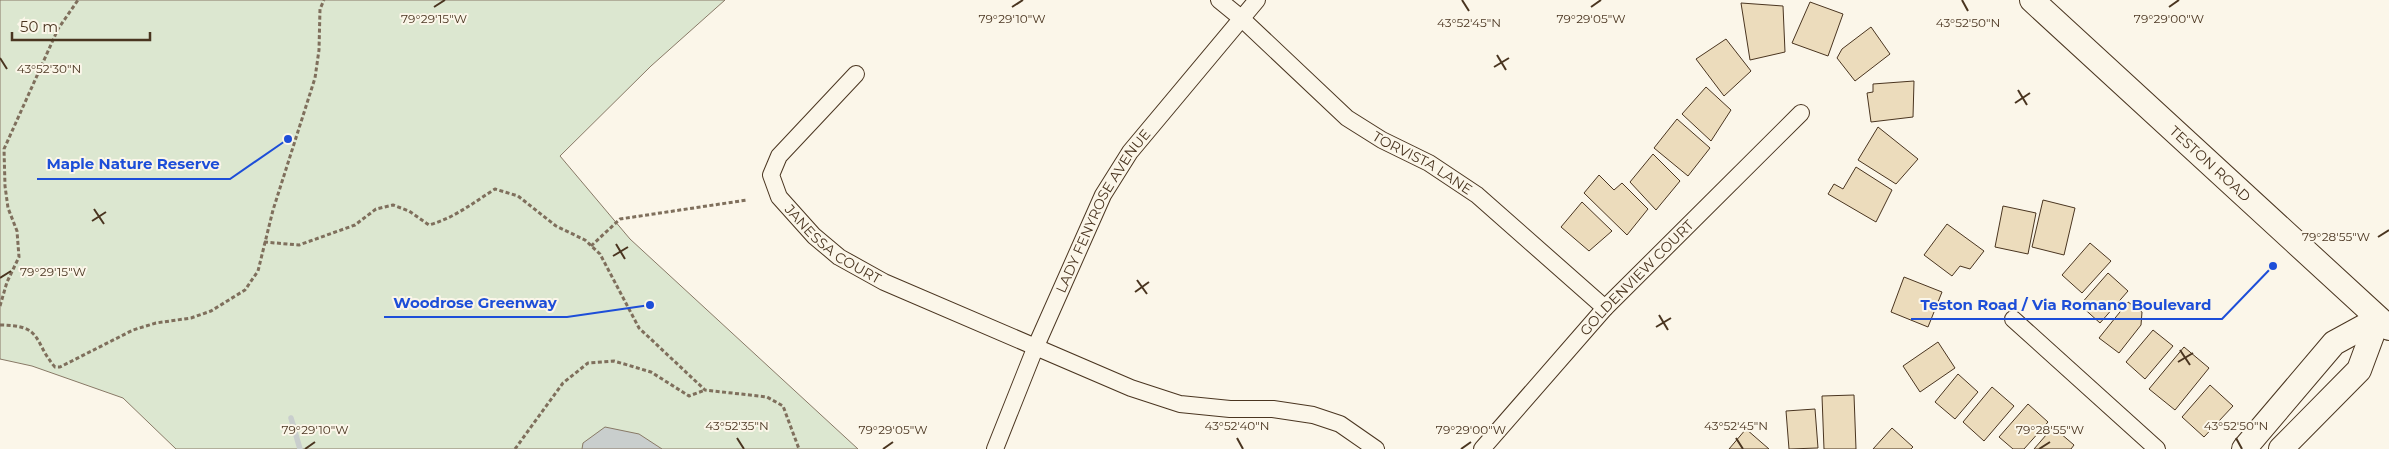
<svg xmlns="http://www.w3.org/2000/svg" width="2389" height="449" viewBox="0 0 2389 449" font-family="Montserrat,sans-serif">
<rect width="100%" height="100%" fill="#fbf6e9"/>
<polygon fill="#dce7d0" stroke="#887966" points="0,0 725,0 651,66 560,156 630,239 858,449 176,449 123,398 32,366 0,359"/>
<polygon fill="#c9cecd" stroke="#887966" points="605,427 639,434 662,449 582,449 583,443"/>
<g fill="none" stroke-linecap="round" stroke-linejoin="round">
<polyline stroke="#c9cecd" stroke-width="5.5" points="291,418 300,449"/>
</g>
<g fill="#ecdcbc" stroke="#4a3520">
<polygon points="1810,2 1843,14 1828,56 1792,43"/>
<polygon points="1741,3 1783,6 1785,52 1750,60"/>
<polygon points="1871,27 1890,54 1855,81 1837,58 1842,49"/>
<polygon points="1726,39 1751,71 1724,96 1696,59"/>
<polygon points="1914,81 1913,117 1871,122 1867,93 1873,92 1873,84"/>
<polygon points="1706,87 1731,110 1711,141 1682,114"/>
<polygon points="1677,119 1710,148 1688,176 1654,148"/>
<polygon points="1878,127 1918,159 1896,184 1858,160"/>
<polygon points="1653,154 1680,181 1656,210 1630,182"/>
<polygon points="1856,167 1892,190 1876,222 1828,194 1834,184 1843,189"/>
<polygon points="1599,175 1614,190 1622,183 1648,209 1627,235 1584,193"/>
<polygon points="2043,200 2075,208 2064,255 2032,247"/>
<polygon points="1582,202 1612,231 1589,251 1561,227"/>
<polygon points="2003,206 2036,213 2028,254 1995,247"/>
<polygon points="1947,224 1984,251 1970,269 1960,266 1952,276 1924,255"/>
<polygon points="2090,243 2111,261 2082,293 2062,275"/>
<polygon points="2108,273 2128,291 2100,323 2080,305"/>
<polygon points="1904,277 1942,292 1928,327 1891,312"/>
<polygon points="2128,302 2142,312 2141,325 2119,353 2099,338"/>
<polygon points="2153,330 2173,346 2145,379 2126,362"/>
<polygon points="1938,342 1955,368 1920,392 1903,366"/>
<polygon points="2184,347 2209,368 2175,410 2149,389"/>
<polygon points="1958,374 1978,392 1955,419 1935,402"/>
<polygon points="2210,385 2233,406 2204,437 2182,417"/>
<polygon points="1992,387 2014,406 1984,441 1963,422"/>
<polygon points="1854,395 1856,449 1824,449 1822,396"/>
<polygon points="2028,404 2048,422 2024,449 2013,449 1999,437"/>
<polygon points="1815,409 1818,448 1789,449 1786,411"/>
<polygon points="2053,427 2074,445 2071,449 2034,449"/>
<polygon points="1892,428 1913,447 1911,449 1873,449"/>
<polygon points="1746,429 1769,449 1729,449"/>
</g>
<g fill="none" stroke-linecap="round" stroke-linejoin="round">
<g stroke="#4a3520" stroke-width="18">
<g id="street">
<path id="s1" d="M1219 0 1241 18 1347 118 1382 140 1429 163 1477 195 1605 308"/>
<path id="s2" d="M856 74 779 156 771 175 779 197 814 236 839 257 884 282 1131 388 1180 404 1230 409H1273L1313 415 1340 424 1376 449"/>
<polyline points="2013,319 2157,449"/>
<path id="s3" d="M995 449 1036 346 1103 195 1130 152 1257 0"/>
<path id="s4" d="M1482 449 1605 308 1801 113"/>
</g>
</g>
<g stroke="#4a3520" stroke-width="26">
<g id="secondary">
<path id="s5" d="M2032 0 2389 328"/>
<polyline points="2244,449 2334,343 2378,319"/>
<polyline points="2281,449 2359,370 2378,319"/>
</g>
</g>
<g stroke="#7f6f5c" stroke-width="3" stroke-dasharray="4 2.5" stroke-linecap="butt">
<path d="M264 242 299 245 355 225 376 209 393 205 409 211 429 225C454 218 473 203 495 189L518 196 556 226 585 240 600 254 639 328 705 390 767 397 783 406 799 449"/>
<polyline points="591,246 620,219 747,200"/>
<polyline points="0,306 7,282 19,257 17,231 8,208 5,186 4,149 58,29 78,0"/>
<path d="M0 325C44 325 33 342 55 367H60L133 330 156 323 191 318 211 311 245 290 258 271 273 210 315 78 319 50 320 9 324 0"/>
<polyline points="515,449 563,383 588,363 614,361 651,372 689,396 705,390"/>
</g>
<use href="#street" stroke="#fbf6e9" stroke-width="16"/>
<use href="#secondary" stroke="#fbf6e9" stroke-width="24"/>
</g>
<path fill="none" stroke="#4a3520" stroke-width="2" d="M1462 0 1469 11M1962 0 1968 11M434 7 445 0M1012 7 1023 0M1591 7 1601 0M2169 7 2179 0M1497 55 1506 70M0 58 7 69M1494 67 1509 58M2018 90 2027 105M2015 103 2030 93M94 209 104 224M92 221 106 212M2378 237 2389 230M616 244 625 259M613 256 628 247M0 278 11 271M1137 280 1147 294M1135 292 1149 282M1659 315 1668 330M1656 327 1671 318M2180 350 2190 365M2178 362 2193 353M737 438 744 449M1237 438 1243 449M1736 438 1743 449M2236 438 2242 449M305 449 315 442M883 449 893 442M1461 449 1471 442M2039 449 2050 442"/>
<g text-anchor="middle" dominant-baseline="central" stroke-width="4" stroke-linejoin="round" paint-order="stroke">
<g font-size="14" fill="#4a3520" stroke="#fbf6e9">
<text stroke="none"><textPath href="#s1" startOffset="262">TORVISTA LANE</textPath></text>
<text stroke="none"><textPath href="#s5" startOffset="242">TESTON ROAD</textPath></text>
<text stroke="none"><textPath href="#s3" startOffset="262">LADY FENYROSE AVENUE</textPath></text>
<text stroke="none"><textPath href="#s2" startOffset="229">JANESSA COURT</textPath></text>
<text stroke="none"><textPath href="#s4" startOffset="231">GOLDENVIEW COURT</textPath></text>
</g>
</g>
<g font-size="12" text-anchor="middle" fill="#4a3520" stroke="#fbf6e9" stroke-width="4" stroke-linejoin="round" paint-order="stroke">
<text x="434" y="23">79°29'15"W</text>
<text x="2169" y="23">79°29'00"W</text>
<text x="1012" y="23">79°29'10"W</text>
<text x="1591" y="23">79°29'05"W</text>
<text x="1469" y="27">43°52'45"N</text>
<text x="1968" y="27">43°52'50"N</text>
<text x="49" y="73">43°52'30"N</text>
<text x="2336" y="241">79°28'55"W</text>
<text x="53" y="276">79°29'15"W</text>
<text x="737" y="430">43°52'35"N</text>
<text x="1237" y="430">43°52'40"N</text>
<text x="1736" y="430">43°52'45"N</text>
<text x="2236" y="430">43°52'50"N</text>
<text x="315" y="434">79°29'10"W</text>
<text x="893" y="434">79°29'05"W</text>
<text x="1471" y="434">79°29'00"W</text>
<text x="2050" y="434">79°28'55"W</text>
</g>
<path fill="none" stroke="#1d4ed8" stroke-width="2" d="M288 139L230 179H37M650 305L567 317H384M2273 266L2222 319H1911"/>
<g fill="#1d4ed8" stroke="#fbf6e9" stroke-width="2">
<circle cx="288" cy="139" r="5"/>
<circle cx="650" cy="305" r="5"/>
<circle cx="2273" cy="266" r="5"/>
</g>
<g font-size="15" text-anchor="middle" font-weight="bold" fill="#1d4ed8" stroke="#fbf6e9" stroke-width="4" stroke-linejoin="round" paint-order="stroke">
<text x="133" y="169">Maple Nature Reserve</text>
<text x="475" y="308">Woodrose Greenway</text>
<text x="2066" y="310">Teston Road / Via Romano Boulevard</text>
</g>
<path d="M12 32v8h138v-8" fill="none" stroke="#4a3520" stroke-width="2.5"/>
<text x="20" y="32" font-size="15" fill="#4a3520" stroke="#fbf6e9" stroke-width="4" paint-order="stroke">50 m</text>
</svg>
